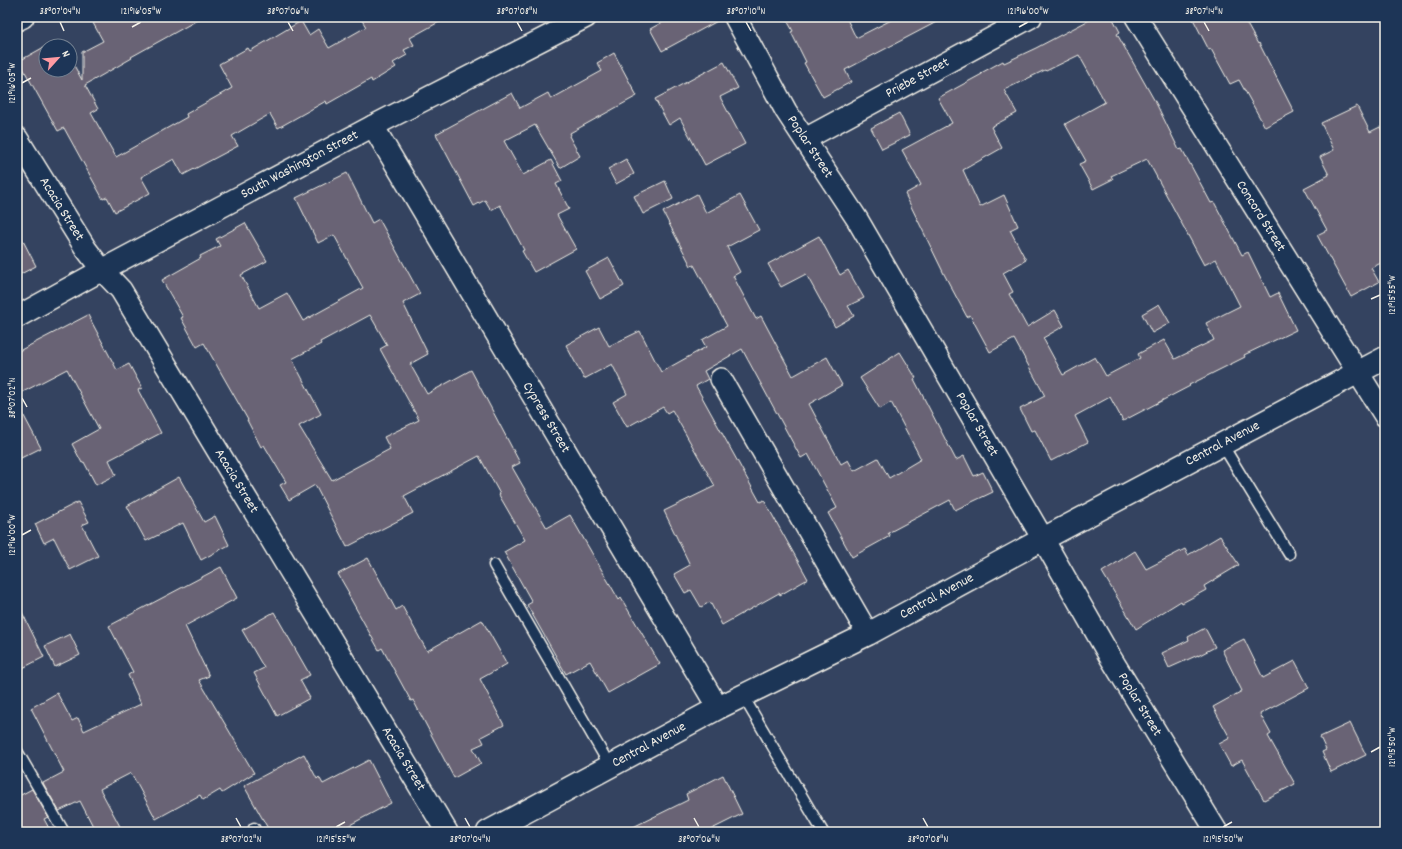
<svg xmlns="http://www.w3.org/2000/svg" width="1402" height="849" viewBox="0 0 1402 849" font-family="Dekko,sans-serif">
<rect width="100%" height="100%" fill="#344360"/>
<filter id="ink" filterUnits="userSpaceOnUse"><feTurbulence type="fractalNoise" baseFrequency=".025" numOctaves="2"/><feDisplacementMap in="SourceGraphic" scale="8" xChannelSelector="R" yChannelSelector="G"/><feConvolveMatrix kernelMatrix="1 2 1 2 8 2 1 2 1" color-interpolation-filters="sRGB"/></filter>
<g filter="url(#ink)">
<g fill="#696475" stroke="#f4f1e8" fill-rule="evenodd">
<polygon points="103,17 203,17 131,57 132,58 85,85 98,109 91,113 116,157 187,117 186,114 232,88 219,64 248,48 250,51 301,21 309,35 318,29 329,48 366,27 360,17 448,17 410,38 414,45 404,50 407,55 393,63 396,67 372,82 371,79 327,104 326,101 278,128 270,114 232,136 238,146 183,175 174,159 141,177 150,193 115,212 107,197 103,199 64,128 58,131 19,61 46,46 46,70 70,70 70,58 82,80 82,52 103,41 93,23"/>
<polygon points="672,17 723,17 723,18 662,51 650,29"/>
<polygon points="785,17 846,17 856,38 897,17 946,17 845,70 851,82 823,97 804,63 806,62 791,32 793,31"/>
<path d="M1095 17H1112L1120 32 1117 34 1157 105 1179 150 1182 149 1211 203 1214 202 1242 255 1248 252 1270 297 1278 293 1296 330 1244 355 1245 357 1189 385 1190 386 1123 421 1110 397 1075 416 1088 442 1051 461 1035 430 1031 431 1020 409 1045 396 1014 339 990 352 970 315 967 317 944 274 905 194 921 185 902 150 952 123 938 98 982 74 981 73 1003 61 1004 63 1036 48ZM1079 55 1105 102 1065 124 1086 161 1079 164 1093 189 1113 179 1111 176 1147 159 1204 265 1216 259 1240 306 1206 323 1214 340 1175 359 1164 340 1138 354 1140 358 1106 376 1095 357 1063 375 1043 338 1064 326 1055 310 1027 327 1009 294 1013 292 1003 273 1026 260 1010 230 1018 226 1004 195 980 207 963 170 1002 148 991 127 1017 113 1004 90 1045 70 1046 71Z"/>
<polygon points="1192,17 1243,17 1258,44 1259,43 1294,112 1265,127 1239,80 1230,84 1211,49 1209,50"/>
<polygon points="614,53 637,96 570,133 571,135 569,136 580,156 560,168 535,125 504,141 523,175 551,160 562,181 556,184 569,209 557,215 576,249 534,272 522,251 524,250 500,205 491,210 485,200 474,206 436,134 512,93 520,108 548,93 551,99 602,71 597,63"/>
<polygon points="724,62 738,88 720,97 745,144 705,165 680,118 669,125 655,99"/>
<polygon points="1357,106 1370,132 1380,127 1385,137 1385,261 1371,268 1379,282 1351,297 1317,235 1327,230 1304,188 1329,175 1320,157 1334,150 1321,123"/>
<polygon points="899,113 910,135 882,149 871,128"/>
<polygon points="626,159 634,174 616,184 608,169"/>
<path d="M347 173 372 223 379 219 420 294 403 303 428 354 410 364 427 394 471 370 520 463 512 467 547 528 570 515 619 600 621 598 660 664 608 693 590 661 566 674 527 605 532 602 504 552 525 540 499 495 500 494 479 456 404 496 413 513 347 547 315 485 289 500 280 485 286 482 264 445 261 447 247 420H248L204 343 197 347 181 318 183 317 162 280 201 258 200 256 220 246 216 239 245 223 267 261 241 275 259 308 287 293 303 321 363 288 334 235 318 243 296 198ZM370 315 387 345 380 349 419 420 384 437 390 449 332 480 299 426 321 414 292 359 321 344 320 342Z"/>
<polygon points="665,181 673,199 643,214 634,196"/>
<polygon points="697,194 706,213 740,195 759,230 727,247 740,272 733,276 756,319 761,316 793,376 827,357 842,385 809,404 841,464 848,460 854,471 878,458 889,478 921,459 891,402 880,409 860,378 900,352 916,378 914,379 956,460 964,456 974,476 983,472 993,492 955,510 950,500 888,533 890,536 852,557 828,513 837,508 808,454 801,458 742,349 704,371 708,379 696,386 760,502 764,500 808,579 780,595 779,593 722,625 710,602 701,607 691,590 685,593 674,574 690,565 664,511 715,486 672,410 667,413 663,407 627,427 613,402 627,394 612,364 584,379 566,345 599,327 609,346 640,331 661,372 706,347 702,340 727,326 694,265 691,266 663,212"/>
<polygon points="17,229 36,266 17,276"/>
<polygon points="819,236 840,275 848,270 864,298 848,306 854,316 835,327 806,274 781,287 768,264"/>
<polygon points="609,258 624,286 600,299 585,271"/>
<polygon points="1159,304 1170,323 1152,333 1142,314"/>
<polygon points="88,315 117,370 129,364 142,388 138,390 161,433 109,460 116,475 96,485 84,462 82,463 72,444 99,429 67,369 17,395 17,352"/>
<polygon points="17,403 41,448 17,460"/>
<polygon points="179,477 204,522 215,516 229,545 201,560 183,523 146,541 127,506"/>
<polygon points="78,502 89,522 82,525 98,556 70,570 54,538 44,543 35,524"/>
<polygon points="1220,536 1239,565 1204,586 1206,590 1182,603 1181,601 1136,629 1102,572 1135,551 1146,569 1185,549 1188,555"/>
<polygon points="368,558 396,610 402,606 427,651 482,620 507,664 480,679 504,725 481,737 484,743 473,748 481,763 454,778 413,700 411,701 382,648 379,650 348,594 349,593 338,574"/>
<polygon points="221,567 237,598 185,626 209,676 199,680 254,773 222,793 220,790 203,800 200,795 156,819 131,773 100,789 123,832 96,832 80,801 59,811 43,783 64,772 31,708 57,693 72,721 78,718 84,731 141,704 128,675 133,672 109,626"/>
<polygon points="17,602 44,657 17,671"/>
<polygon points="274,612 310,675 300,680 310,698 277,716 254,673 264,668 242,630"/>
<polygon points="1205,628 1215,647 1198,656 1198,655 1169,668 1162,653 1189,640 1188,637"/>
<polygon points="70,634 80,655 55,667 45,646"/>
<polygon points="1244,639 1263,678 1295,661 1309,688 1260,714 1271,734 1268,736 1295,784 1264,800 1242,760 1231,766 1219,744 1230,738 1213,707 1242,691 1222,650"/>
<polygon points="1350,723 1366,755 1331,772 1322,752 1326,750 1320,737"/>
<polygon points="304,754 317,779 319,777 323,784 369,760 391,803 346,827 349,832 270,832 244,786"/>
<polygon points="723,775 742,814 706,832 623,832 688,800 686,794"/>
<polygon points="32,789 48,817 44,819 51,832 17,832 17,797"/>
</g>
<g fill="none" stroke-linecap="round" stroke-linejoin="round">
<g stroke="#f4f1e8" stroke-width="13">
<g id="service">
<polyline points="1222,444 1289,554"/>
<polyline points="494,565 610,766"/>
<polyline points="743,696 823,832"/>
<polyline points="17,751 64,832"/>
<polyline points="254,828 256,832"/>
</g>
</g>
<g stroke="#f4f1e8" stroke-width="24">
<g id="minor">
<path id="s1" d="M735 17 786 111 857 219 1043 539 1109 655 1217 832"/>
<path id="s2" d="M1136 17 1385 416"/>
<polyline points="17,20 23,17"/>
<path id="s3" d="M373 126 718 708"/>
<path id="s4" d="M17 138 86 249 102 270 121 290 447 832"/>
<path id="s5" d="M805 139 1031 17"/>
<path id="s6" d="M17 317 102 270 373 126 586 17"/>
<polyline points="721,379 868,634"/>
</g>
</g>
<g stroke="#f4f1e8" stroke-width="25">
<g id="tertiary">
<path id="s7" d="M488 832 718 708 868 634 1043 539 1385 358"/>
</g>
</g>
<use href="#service" stroke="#1d3557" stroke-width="10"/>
<use href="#minor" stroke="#1d3557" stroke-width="21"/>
<use href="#tertiary" stroke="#1d3557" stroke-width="22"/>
</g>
</g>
<path fill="none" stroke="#f4f1e8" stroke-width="1.5" d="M60 22 64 31M288 22 293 31M517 22 522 31M746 22 751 31M1204 22 1209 31M132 27 141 22M1019 27 1028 22M22 83 31 78M1371 299 1380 295M22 398 27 407M22 535 31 530M1371 752 1380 747M236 818 241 827M465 818 470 827M694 818 699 827M923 818 928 827M336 827 345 822M1223 827 1232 822"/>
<g text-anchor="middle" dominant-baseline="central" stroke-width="3.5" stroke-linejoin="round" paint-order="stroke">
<g font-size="14" fill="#f4f1e8" stroke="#1d3557">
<text stroke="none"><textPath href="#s5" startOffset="128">Priebe Street</textPath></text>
<text stroke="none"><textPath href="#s1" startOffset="150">Poplar Street</textPath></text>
<text stroke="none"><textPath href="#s6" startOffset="321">South Washington Street</textPath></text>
<text stroke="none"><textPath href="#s4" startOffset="84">Acacia Street</textPath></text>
<text stroke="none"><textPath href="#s2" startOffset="235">Concord Street</textPath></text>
<text stroke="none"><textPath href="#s3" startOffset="339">Cypress Street</textPath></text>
<text stroke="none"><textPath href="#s1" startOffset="474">Poplar Street</textPath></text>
<text stroke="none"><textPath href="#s7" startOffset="831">Central Avenue</textPath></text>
<text stroke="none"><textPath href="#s4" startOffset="408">Acacia Street</textPath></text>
<text stroke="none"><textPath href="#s7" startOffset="507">Central Avenue</textPath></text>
<text stroke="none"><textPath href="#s1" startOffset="798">Poplar Street</textPath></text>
<text stroke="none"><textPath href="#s7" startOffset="183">Central Avenue</textPath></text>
<text stroke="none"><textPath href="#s4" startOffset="732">Acacia Street</textPath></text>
</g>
</g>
<rect width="1402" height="849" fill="none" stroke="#1d3557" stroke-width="44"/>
<g transform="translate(58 58) rotate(63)"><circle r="19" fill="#1d3557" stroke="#738091"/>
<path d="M0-3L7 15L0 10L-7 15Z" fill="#ff9aa2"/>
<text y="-6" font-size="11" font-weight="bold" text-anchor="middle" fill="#f4f1e8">N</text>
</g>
<rect x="22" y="22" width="1358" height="805" fill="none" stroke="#f4f1e8" stroke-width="1.5"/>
<g font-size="10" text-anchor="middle" fill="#f4f1e8">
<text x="60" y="14">38°07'04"N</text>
<text x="141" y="14">121°16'05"W</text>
<text x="288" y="14">38°07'06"N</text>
<text x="517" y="14">38°07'08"N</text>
<text x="746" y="14">38°07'10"N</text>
<text x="1028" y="14">121°16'00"W</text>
<text x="1204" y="14">38°07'14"N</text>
<text transform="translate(11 83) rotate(-90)" y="4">121°16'05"W</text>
<text transform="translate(1391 295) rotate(-90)" y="4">121°15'55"W</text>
<text transform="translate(11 398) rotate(-90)" y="4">38°07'02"N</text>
<text transform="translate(11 535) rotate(-90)" y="4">121°16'00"W</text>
<text transform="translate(1391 747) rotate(-90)" y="4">121°15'50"W</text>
<text x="241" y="842">38°07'02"N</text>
<text x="336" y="842">121°15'55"W</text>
<text x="470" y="842">38°07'04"N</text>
<text x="699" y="842">38°07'06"N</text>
<text x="928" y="842">38°07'08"N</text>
<text x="1223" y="842">121°15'50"W</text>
</g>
</svg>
